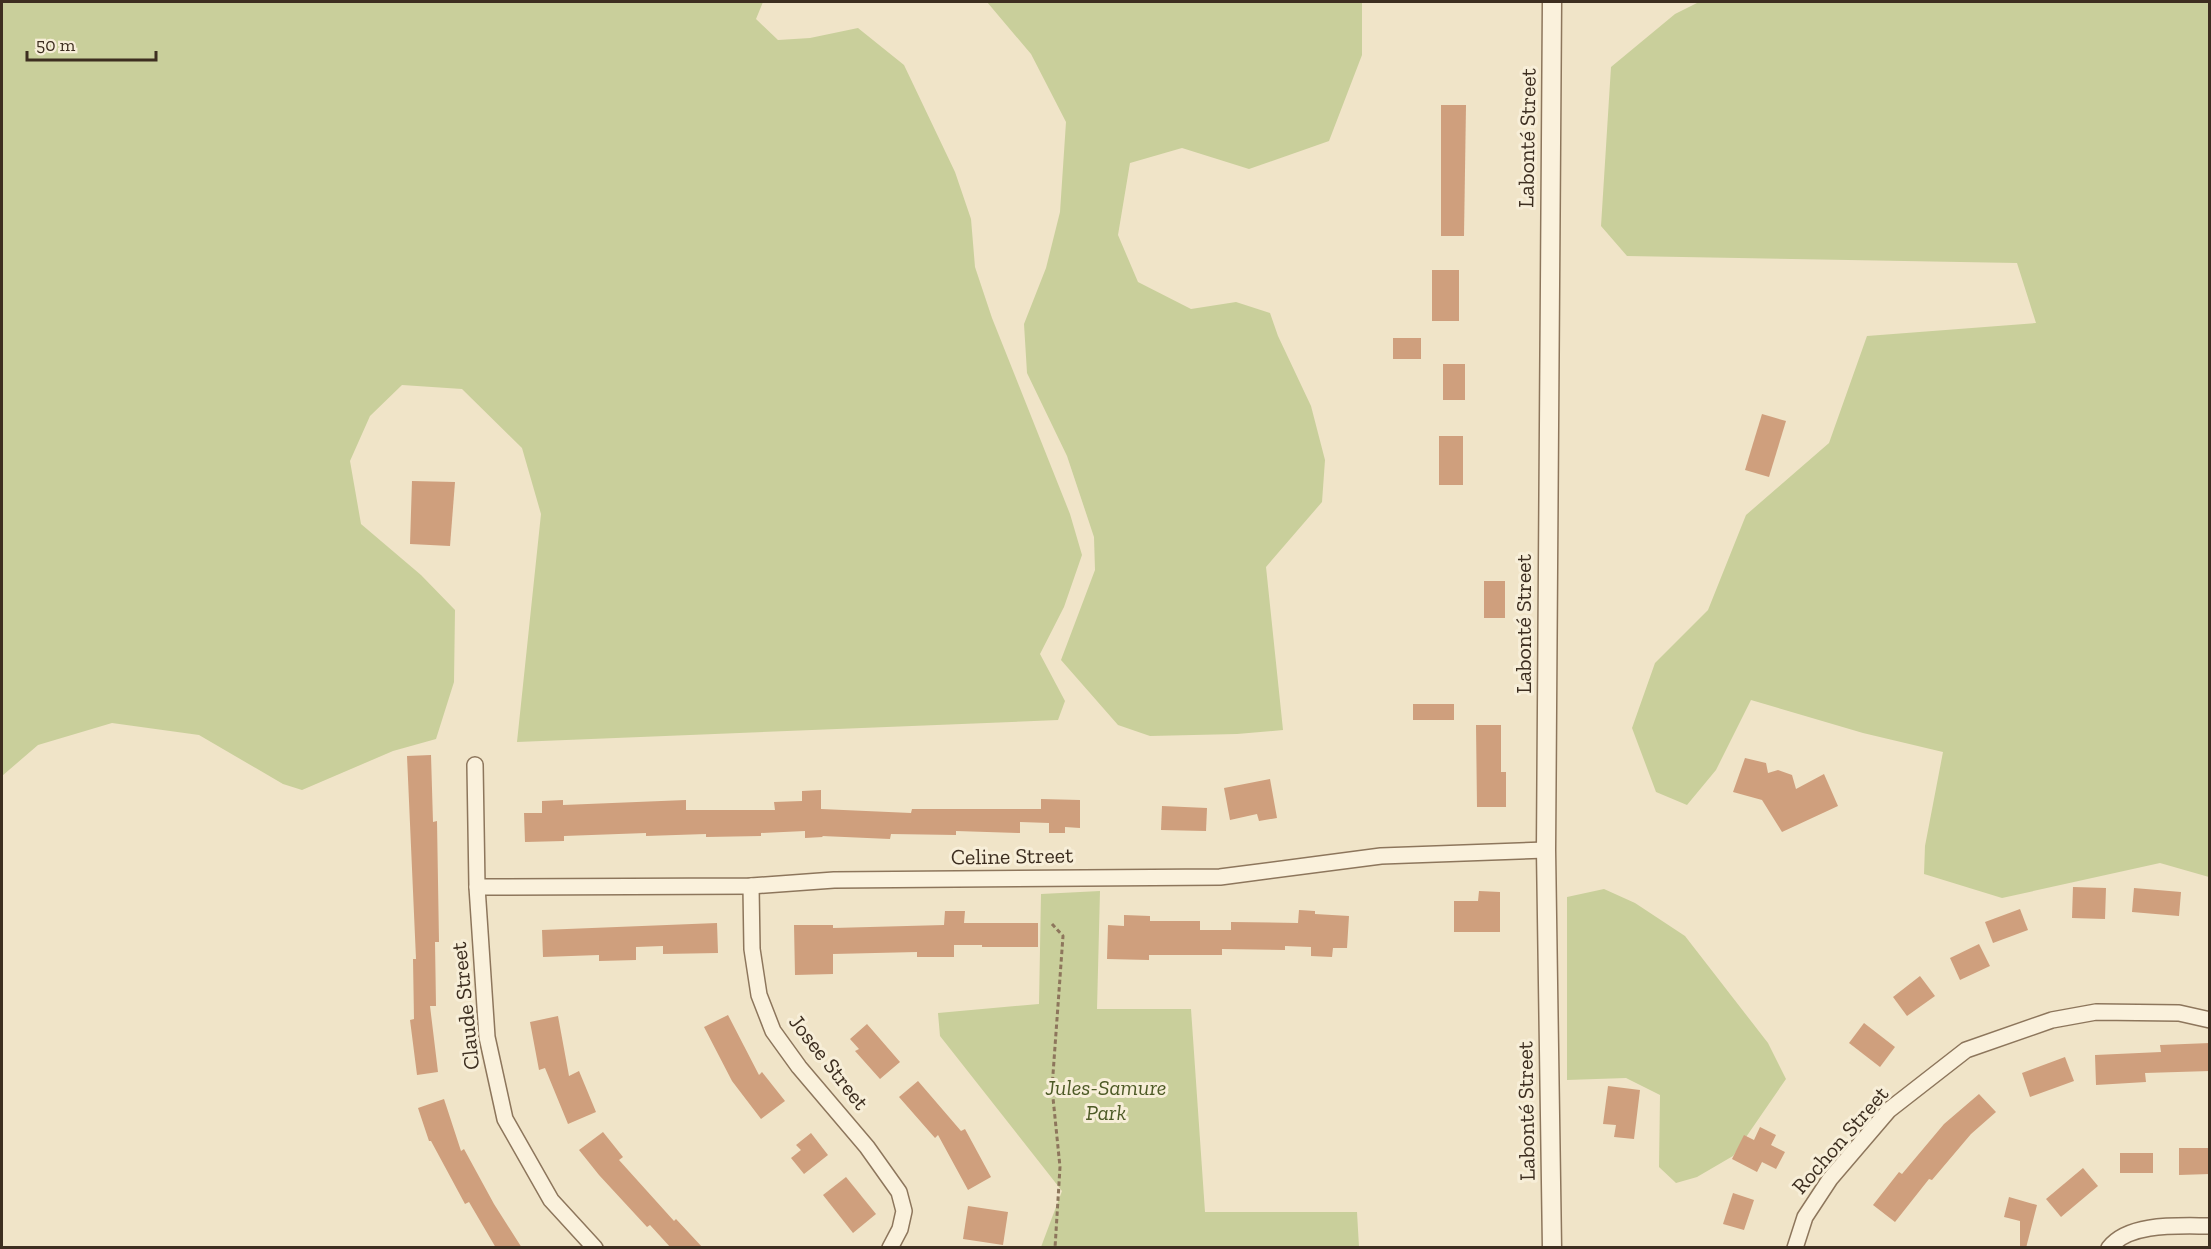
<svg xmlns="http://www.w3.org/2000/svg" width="2211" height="1249" viewBox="0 0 2211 1249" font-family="'Zilla Slab',serif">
<rect width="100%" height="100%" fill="#f0e4c8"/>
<g fill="#c9cf9b">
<polygon points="2,2 763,2 756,19 778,40 810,38 858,28 904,65 955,172 971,219 975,267 992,318 1070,514 1082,555 1064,607 1040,654 1065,701 1058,720 517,742 541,514 522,448 462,389 402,385 370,416 350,461 361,524 421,575 455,610 454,682 436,739 393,751 302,790 283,784 199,735 112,723 38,745 2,776"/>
<polygon points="987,2 1362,2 1362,55 1329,141 1249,169 1182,148 1130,163 1118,235 1138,282 1191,309 1236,302 1270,313 1278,336 1311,406 1325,460 1322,502 1266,567 1283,730 1237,734 1150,736 1118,725 1061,660 1095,570 1094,537 1067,456 1027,373 1024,324 1046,268 1060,212 1066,122 1031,54"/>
<polygon points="1699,2 2209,2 2209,877 2160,863 2002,898 1924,874 1925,846 1943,752 1863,733 1751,700 1716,770 1687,805 1656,792 1632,728 1655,663 1708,610 1746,515 1829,443 1867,336 2036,323 2017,263 1627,256 1601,226 1611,67 1675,14"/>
<polygon points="1604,889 1635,903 1685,936 1768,1043 1786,1079 1733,1156 1697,1177 1676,1183 1659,1167 1660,1095 1626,1078 1567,1080 1567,897"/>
<polygon points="1100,891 1097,1009 1191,1009 1205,1212 1357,1212 1359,1247 1041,1247 1062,1191 940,1036 938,1013 1039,1004 1041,894"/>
</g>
<g fill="#cf9f7d">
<polygon points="1441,105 1466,105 1464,236 1441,236"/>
<rect x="1432" y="270" width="27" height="51"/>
<rect x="1393" y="338" width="28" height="21"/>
<rect x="1443" y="364" width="22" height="36"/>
<polygon points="1762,414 1786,421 1769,477 1745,470"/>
<rect x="1439" y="436" width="24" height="49"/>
<polygon points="412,481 455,482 450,546 410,544"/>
<rect x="1484" y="581" width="21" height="37"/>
<rect x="1413" y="704" width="41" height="16"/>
<polygon points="1476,725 1501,725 1501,772 1506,772 1506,807 1477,807"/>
<polygon points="431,755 433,822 437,821 439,942 435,942 436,1006 430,1006 438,1072 417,1075 410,1020 414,1019 413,959 416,959 407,756"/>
<polygon points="1745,758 1766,763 1768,773 1778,770 1792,775 1796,789 1824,774 1838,806 1782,832 1762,800 1733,792"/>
<polygon points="1270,779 1277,818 1259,821 1257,814 1230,820 1224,788"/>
<polygon points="821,790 821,809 911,813 912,809 1041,809 1041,799 1080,800 1080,828 1065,827 1065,833 1049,833 1049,823 1020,822 1020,833 956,831 956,835 891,834 890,839 822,836 823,837 805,838 805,831 761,833 761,836 706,837 706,834 646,836 646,833 564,836 564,841 525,842 524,813 542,813 542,801 563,800 563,805 686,800 686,810 775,810 774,802 802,801 802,791"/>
<polygon points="1162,806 1207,808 1206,831 1161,830"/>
<polygon points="2073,887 2106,888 2105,919 2072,918"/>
<polygon points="2134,888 2181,892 2179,916 2132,912"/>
<polygon points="1479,891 1500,892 1500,932 1454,932 1454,901 1478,901"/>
<polygon points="2020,909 2028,930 1993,943 1985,922"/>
<polygon points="1299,910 1315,911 1315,914 1349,916 1347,948 1333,948 1332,957 1311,956 1311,947 1285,946 1285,950 1222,949 1222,955 1149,955 1149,960 1107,959 1108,925 1124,926 1124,915 1150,916 1150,921 1200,921 1200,930 1231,930 1231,922 1298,923"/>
<polygon points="945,911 965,911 964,923 1038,923 1038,947 982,947 982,945 954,945 954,957 917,957 917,952 833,954 833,974 795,975 794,925 833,925 833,928 944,925"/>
<polygon points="717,923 718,953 663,954 663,946 636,947 636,960 599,961 599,955 543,957 542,930"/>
<polygon points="1979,944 1990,966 1960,980 1950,958"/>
<polygon points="1920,976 1935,996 1907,1016 1893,997"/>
<polygon points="728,1015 759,1075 762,1072 785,1101 761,1119 732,1081 704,1027"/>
<polygon points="558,1016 569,1076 579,1071 596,1112 568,1124 545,1068 539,1070 530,1022"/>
<polygon points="1864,1023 1895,1047 1880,1067 1849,1043"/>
<polygon points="867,1024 900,1062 880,1079 855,1051 859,1049 850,1039"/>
<polygon points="2210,1043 2210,1071 2145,1073 2146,1082 2096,1085 2095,1055 2161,1052 2160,1045"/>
<polygon points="2065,1057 2074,1081 2030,1097 2022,1073"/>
<polygon points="918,1081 961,1131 965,1129 991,1177 968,1190 938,1135 935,1138 899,1097"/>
<polygon points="1608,1086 1640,1090 1634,1139 1614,1137 1616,1125 1603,1124"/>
<polygon points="1979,1094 1996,1112 1971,1134 1932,1180 1929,1179 1895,1222 1873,1205 1899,1172 1902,1174 1944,1124"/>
<polygon points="444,1099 461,1151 464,1149 494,1204 522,1248 496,1248 469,1202 465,1204 431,1141 429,1141 418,1108"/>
<polygon points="1760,1127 1776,1135 1771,1145 1785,1152 1776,1169 1762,1162 1757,1172 1732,1159 1744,1135 1754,1140"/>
<polygon points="603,1132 623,1157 619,1160 674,1221 676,1219 703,1248 671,1248 650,1225 647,1227 599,1175 579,1150"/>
<polygon points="811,1133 828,1155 804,1174 791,1158 801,1150 796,1145"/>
<polygon points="2179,1148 2210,1148 2210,1174 2179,1175"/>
<rect x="2120" y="1153" width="33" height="20"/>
<polygon points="2083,1168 2098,1186 2061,1217 2046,1199"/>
<polygon points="846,1177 876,1214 853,1233 823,1195"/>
<polygon points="1733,1193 1754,1200 1744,1230 1723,1224"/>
<polygon points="2009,1197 2037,1205 2026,1248 2020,1248 2020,1221 2004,1217"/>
<polygon points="968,1206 1008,1212 1003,1245 963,1239"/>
</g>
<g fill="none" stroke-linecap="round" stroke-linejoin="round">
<g stroke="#8d765c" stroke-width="18">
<g id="minor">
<polyline points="475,765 477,887 487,1037 505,1119 551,1200 595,1248"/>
<polyline points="751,886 752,949 759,995 773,1031 799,1067 867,1147 899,1192 904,1211 900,1229 890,1248"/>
<polyline points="477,887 751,886 834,880 1220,877 1381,856 1546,850"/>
<polyline points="1795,1248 1805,1217 1830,1179 1889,1110 1966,1050 2052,1020 2096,1012 2179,1013 2210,1020"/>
<path d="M2109 1248C2129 1222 2180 1226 2210 1226"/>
</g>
</g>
<g stroke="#8d765c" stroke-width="21">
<polyline id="tertiary" points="1552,1248 1546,850 1552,2"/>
</g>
<polyline stroke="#8d765c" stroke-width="3" stroke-dasharray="4.5 3" stroke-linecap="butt" points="1052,924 1063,936 1052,1088 1060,1167 1055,1248"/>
<use href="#minor" stroke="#faf1dc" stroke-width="15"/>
<use href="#tertiary" stroke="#faf1dc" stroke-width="18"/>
</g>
<g text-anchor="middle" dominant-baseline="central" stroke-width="6" stroke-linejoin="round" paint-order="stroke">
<g font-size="22" fill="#3d2e20" stroke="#f7eed8">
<text transform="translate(1527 138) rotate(-89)">Labonté Street</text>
<text transform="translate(1523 624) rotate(-90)">Labonté Street</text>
<text transform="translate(1012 856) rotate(-1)">Celine Street</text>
<text transform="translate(465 1006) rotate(-96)">Claude Street</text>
<text transform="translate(829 1062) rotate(52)">Josee Street</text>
<text transform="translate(1526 1111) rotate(-91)">Labonté Street</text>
<text transform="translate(1840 1140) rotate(-49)">Rochon Street</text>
</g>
<g font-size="22" font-style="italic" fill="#4d5a26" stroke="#f7eed8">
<text x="1106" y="1087">Jules-Samure<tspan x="1106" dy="25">Park</tspan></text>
</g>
</g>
<rect width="2211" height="1249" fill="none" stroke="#3d2e20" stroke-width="6"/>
<path d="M27 51v9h129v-9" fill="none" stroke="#3d2e20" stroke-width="3"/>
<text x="36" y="51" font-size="18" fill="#3d2e20" stroke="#f7eed8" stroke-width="4.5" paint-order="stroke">50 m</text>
</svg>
